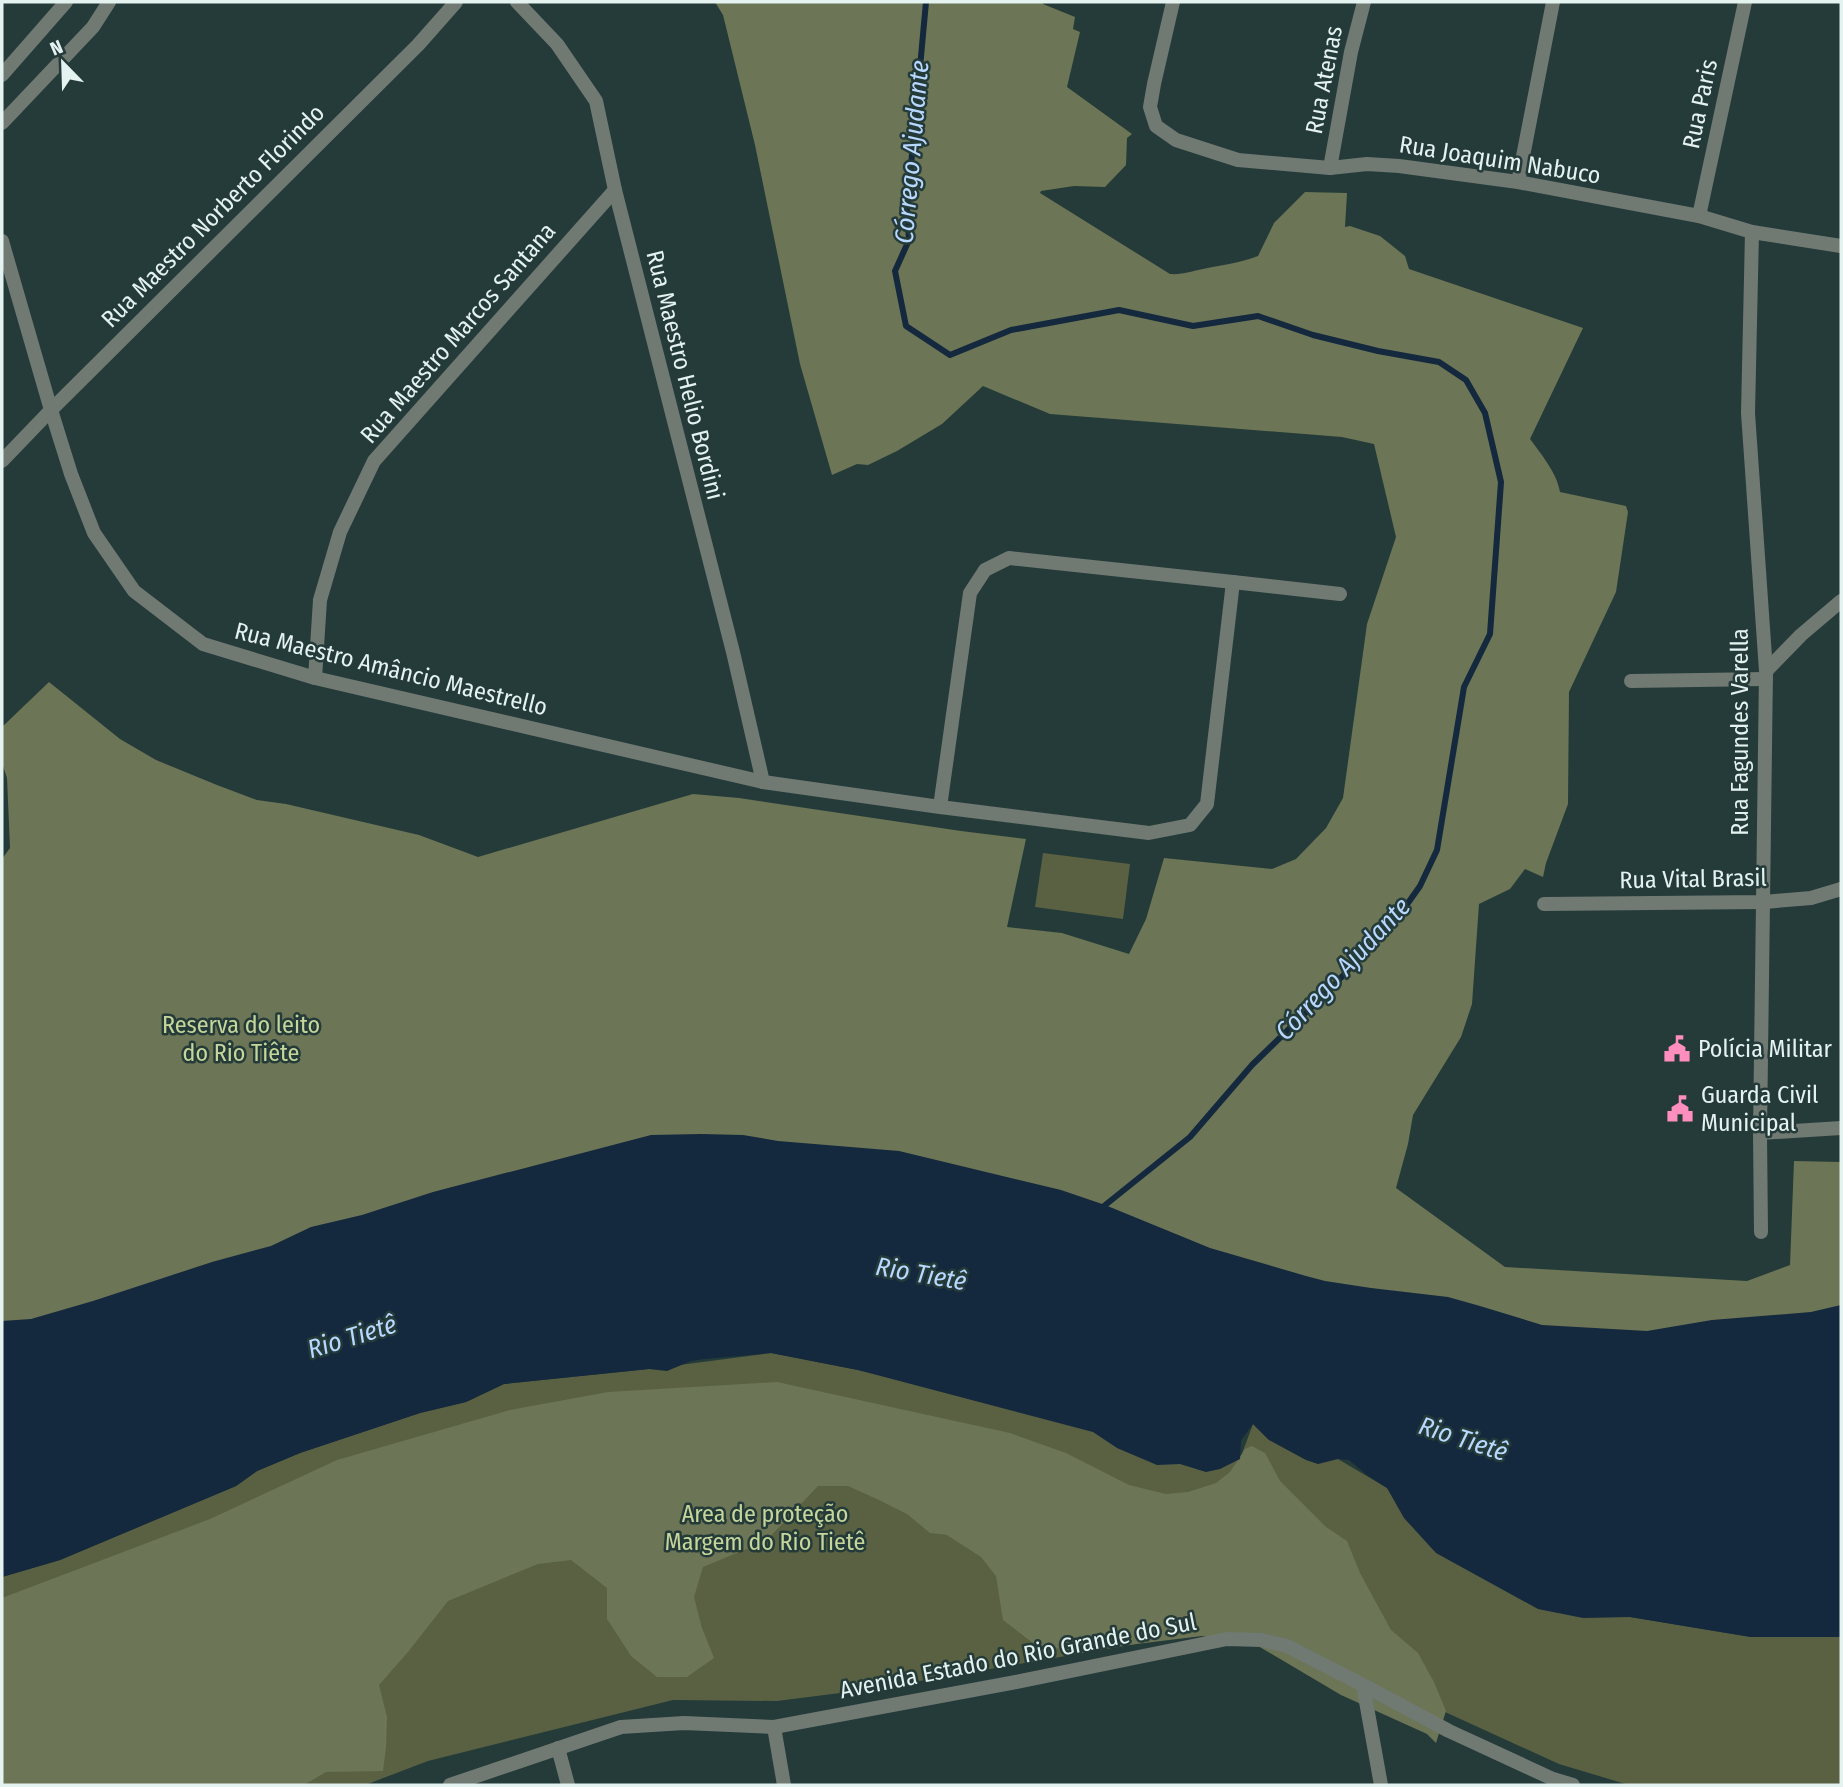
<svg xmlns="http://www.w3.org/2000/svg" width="1843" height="1787" viewBox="0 0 1843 1787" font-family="'Fira Sans Condensed',sans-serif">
<rect width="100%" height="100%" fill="#243b39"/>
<g fill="#596142">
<polygon points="1043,853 1130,864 1123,919 1035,907"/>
<polygon points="771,1353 858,1370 1240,1459 1253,1424 1269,1440 1338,1459 1387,1488 1630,1617 1751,1637 1841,1637 1841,1785 1629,1785 1559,1764 1375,1680 1242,1626 872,1689 777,1701 673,1700 428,1761 365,1785 2,1785 2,1577 60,1560 236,1486 257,1471 300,1453 420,1413 466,1402 504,1384 649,1369"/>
</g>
<g fill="#6c7555">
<path d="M715 2H1042L1043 4 1075 17 1073 29 1080 32 1067 87 1132 134 1127 138 1126 165 1105 187 1074 186 1041 191 1040 193 1170 274C1182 275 1192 271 1203 269 1222 265 1239 263 1258 256L1274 223 1305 192 1347 193 1345 227 1350 226 1380 236 1405 256 1409 269 1583 328 1530 439C1541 454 1557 473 1560 492L1626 506 1628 512 1616 592 1569 692 1568 804 1546 863 1543 877 1525 869 1510 889 1479 904 1472 1004 1461 1037 1413 1115 1408 1144 1396 1188 1505 1267 1747 1281 1790 1265 1794 1161 1841 1162V1368L1461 1355 2 1346V859L10 848 7 778 2 763V727L49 682 120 739 156 760 217 785 257 800 286 804 419 835 478 857 693 794 739 798 961 831 1026 839 1007 927 1062 933 1129 954 1146 919 1164 858 1272 869 1296 859 1326 828 1343 798 1367 624 1396 537 1374 444 1342 437 1050 414 983 386 942 424 897 451 868 465 857 464 832 475 800 364 755 145 723 15Z"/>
<polygon points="777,1382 1010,1433 1066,1453 1129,1485 1166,1494 1188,1492 1216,1483 1230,1472 1245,1449 1252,1446 1265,1453 1280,1481 1326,1527 1347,1541 1360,1573 1391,1630 1418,1653 1434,1682 1446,1711 1436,1743 1427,1734 1341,1695 1258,1646 1202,1636 1079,1651 1037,1646 1003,1620 996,1576 981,1557 947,1535 930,1533 907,1514 879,1500 848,1486 818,1486 766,1541 703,1567 694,1597 702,1628 714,1658 687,1677 657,1677 631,1656 607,1619 607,1588 571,1560 538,1564 448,1601 408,1652 379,1685 387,1717 386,1747 383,1771 326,1772 304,1785 2,1785 2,1598 210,1519 337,1460 510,1410 608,1392"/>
</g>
<polygon fill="#14283e" points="701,1134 743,1135 778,1141 899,1151 1061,1190 1105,1205 1210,1248 1306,1276 1325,1281 1371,1288 1448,1297 1480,1306 1542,1325 1647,1331 1712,1320 1811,1312 1841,1305 1841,1637 1751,1637 1630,1617 1583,1618 1538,1609 1436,1553 1404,1518 1387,1488 1367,1475 1349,1460 1338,1459 1318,1464 1306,1460 1269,1440 1253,1424 1241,1440 1240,1459 1220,1469 1206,1472 1180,1464 1157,1465 1117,1448 1093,1432 858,1370 771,1353 704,1359 691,1361 667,1371 649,1369 504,1384 466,1402 420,1413 300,1453 257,1471 236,1486 60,1560 2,1577 2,1321 31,1319 93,1301 212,1262 271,1246 311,1227 362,1215 433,1192 651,1135"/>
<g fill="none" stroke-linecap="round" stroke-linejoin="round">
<polyline stroke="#14283e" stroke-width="6" points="926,2 907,209 909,240 895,271 906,326 950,355 1011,330 1119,310 1193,326 1258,316 1313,335 1378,351 1439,362 1466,380 1485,413 1501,482 1490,634 1464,687 1437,850 1420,886 1396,920 1334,985 1252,1065 1190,1137 1099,1210"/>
<g stroke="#717973" stroke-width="14">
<polyline points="517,2 557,44 596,101 615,190 733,652 763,782"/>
<polyline points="1173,2 1154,84 1150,107 1156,126 1176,140 1238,160 1330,168 1367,164 1399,166 1518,182 1699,216 1752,232 1841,246"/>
<polyline points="2,75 66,2"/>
<polyline points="2,123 93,27 109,2"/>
<polyline points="1330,168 1351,52 1364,2"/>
<polyline points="1518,182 1553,2"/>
<polyline points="1699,216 1745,2"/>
<polyline points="1752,232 1748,413 1766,671 1760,1133 1761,1232"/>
<polyline points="2,241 51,410 71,474 94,533 134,591 203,644 315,678 763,782 940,807 1149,833 1190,825 1207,804 1233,582 1009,558 985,570 970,593 940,807"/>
<polyline points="2,461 51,410 418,45 456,2"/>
<polyline points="1233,582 1340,594"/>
<polyline points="1766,671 1801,635 1841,601"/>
<polyline points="315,678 320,600 340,532 374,461 615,190"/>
<polyline points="1631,681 1766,679"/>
<polyline points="1544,904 1764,902 1811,898 1841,889"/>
<polyline points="1760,1133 1841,1128"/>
<polyline points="1363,1685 1381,1785"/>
<polyline points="774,1727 784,1785"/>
<polyline points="558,1748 568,1785"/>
<polyline points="450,1785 621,1727 684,1723 774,1727 1016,1682 1227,1639 1261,1640 1287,1646 1363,1685 1449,1731 1553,1779 1573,1785"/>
</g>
</g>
<defs>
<g id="civic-bare" transform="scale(2.1)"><path d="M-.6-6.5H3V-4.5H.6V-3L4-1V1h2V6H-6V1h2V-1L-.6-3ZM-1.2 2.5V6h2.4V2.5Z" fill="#fd8ebe" stroke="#243b39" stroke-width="2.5" paint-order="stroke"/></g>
</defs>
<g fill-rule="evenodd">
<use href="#civic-bare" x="1677" y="1049"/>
<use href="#civic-bare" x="1680" y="1109"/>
</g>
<g text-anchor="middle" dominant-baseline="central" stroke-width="5" stroke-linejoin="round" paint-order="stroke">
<g font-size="24" fill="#e4f2f0" stroke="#243b39">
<text transform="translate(1324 80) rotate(-79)">Rua Atenas</text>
<text transform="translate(1700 104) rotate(-78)">Rua Paris</text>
<text transform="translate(1500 160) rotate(9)">Rua Joaquim Nabuco</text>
<text transform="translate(213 216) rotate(-45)">Rua Maestro Norberto Florindo</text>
<text transform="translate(458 333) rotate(-49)">Rua Maestro Marcos Santana</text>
<text transform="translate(685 375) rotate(76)">Rua Maestro Helio Bordini</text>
<text transform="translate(391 669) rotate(14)">Rua Maestro Amâncio Maestrello</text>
<text transform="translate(1740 732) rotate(-90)">Rua Fagundes Varella</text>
<text transform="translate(1693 879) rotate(-1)">Rua Vital Brasil</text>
<text transform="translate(1018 1656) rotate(-11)">Avenida Estado do Rio Grande do Sul</text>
</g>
<g font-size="24" fill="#c6d69b" stroke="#243b39">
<text x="241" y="1025">Reserva do leito<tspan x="241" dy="28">do Rio Tiête</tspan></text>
<text x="765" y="1514">Area de proteção<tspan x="765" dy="28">Margem do Rio Tietê</tspan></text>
</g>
<g font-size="24" fill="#e4f2f0" stroke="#243b39" text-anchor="start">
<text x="1698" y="1049">Polícia Militar</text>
<text x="1701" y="1095">Guarda Civil<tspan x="1701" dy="28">Municipal</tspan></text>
</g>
<g font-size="26" font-style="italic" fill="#b8d8ff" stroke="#243b39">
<text transform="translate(912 152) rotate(-85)">Córrego Ajudante</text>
<text transform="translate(1343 969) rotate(-47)">Córrego Ajudante</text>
<text transform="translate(921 1274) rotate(10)">Rio Tietê</text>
<text transform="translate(352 1337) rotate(-17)">Rio Tietê</text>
<text transform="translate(1463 1439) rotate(18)">Rio Tietê</text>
</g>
</g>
<rect width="1843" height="1787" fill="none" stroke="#e4f2f0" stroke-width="7"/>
<g transform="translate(63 63) rotate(337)" stroke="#243b39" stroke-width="5" paint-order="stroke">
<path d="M0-5L12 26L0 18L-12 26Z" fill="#e4f2f0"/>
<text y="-10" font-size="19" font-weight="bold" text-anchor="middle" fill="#e4f2f0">N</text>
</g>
</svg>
